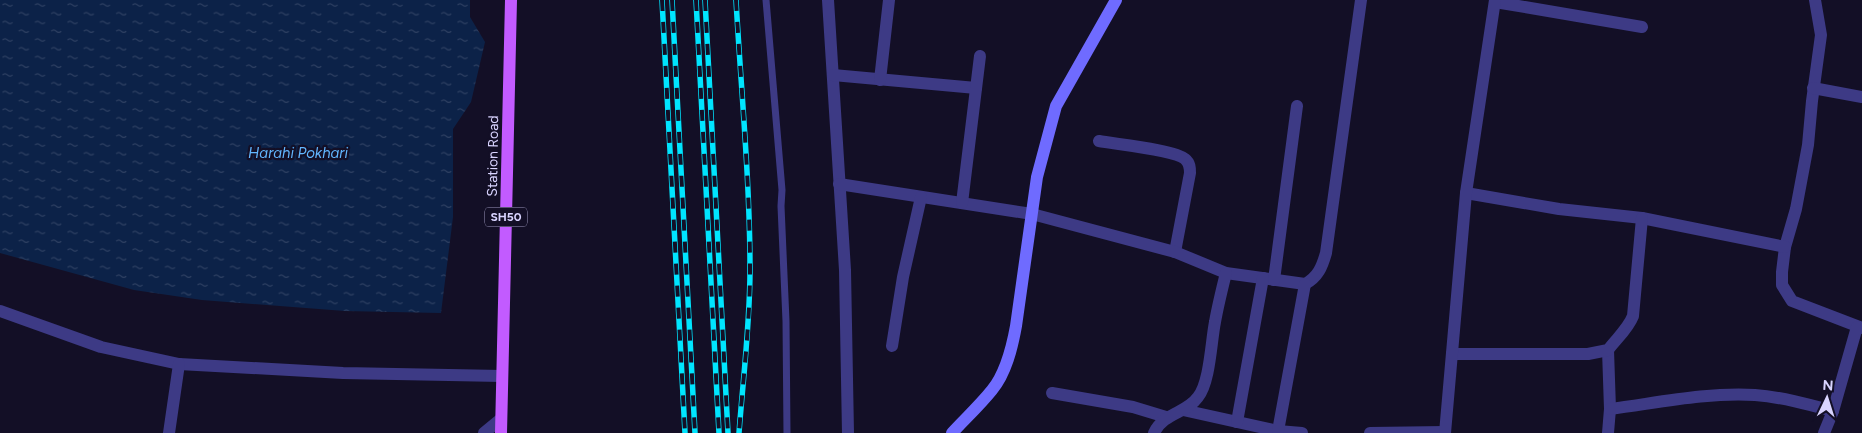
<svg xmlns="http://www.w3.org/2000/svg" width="1862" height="433" viewBox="0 0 1862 433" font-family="Figtree,sans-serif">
<defs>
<pattern id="water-ripples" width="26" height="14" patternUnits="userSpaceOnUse" patternTransform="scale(1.25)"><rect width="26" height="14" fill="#0c2248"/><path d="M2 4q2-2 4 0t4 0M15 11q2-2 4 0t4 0" fill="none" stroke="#2f4163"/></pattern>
</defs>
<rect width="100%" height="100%" fill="#130f26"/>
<polygon fill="url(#water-ripples)" points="0,0 470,0 470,17 485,42 471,102 453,129 453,217 441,313 345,311 202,300 134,290 0,253"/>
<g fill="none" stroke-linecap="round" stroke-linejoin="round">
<polyline stroke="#3d3a85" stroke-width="7" points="766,0 782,190 781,206 786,321 787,433"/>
<g stroke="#3d3a85" stroke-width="12">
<polyline points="828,0 845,270 848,433"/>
<polyline points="1815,0 1821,35 1812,101 1808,145 1796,209 1785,247 1782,272 1782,285 1792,301 1862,328"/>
<polyline points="1495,2 1642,27"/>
<polyline points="833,75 976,88"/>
<polyline points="880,80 889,0"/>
<polyline points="1813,88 1862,97"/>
<path d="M1099 141C1115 144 1176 150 1185 159 1190 163 1190 168 1190 173L1175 252"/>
<path d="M839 184 1032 214 1175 252 1226 273 1305 284C1318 277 1322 267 1326 253L1361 0"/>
<polyline points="1466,193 1559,209 1642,218 1785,247"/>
<polyline points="962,203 980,56"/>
<polyline points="1274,280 1297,106"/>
<polyline points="0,311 101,347 179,364 343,373 502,376"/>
<polyline points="892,346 903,277 921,197"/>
<polyline points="1608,350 1610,409 1608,433"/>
<path d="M1452 354H1588L1608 350C1616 339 1628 329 1633 316L1642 218"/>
<polyline points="1052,393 1133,407 1166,417"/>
<path d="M1610 409C1657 403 1707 392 1755 395 1781 397 1807 404 1833 411"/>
<polyline points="1183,410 1278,431 1302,433"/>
<polyline points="1237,422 1263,278"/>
<polyline points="1278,431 1305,284"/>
<polyline points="169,433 179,364"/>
<path d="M1154 433C1164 412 1186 414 1198 397 1210 382 1211 342 1215 322 1218 305 1222 289 1226 273"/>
<polyline points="1370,433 1445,432"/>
<polyline points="1445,433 1466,193 1495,0"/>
<polyline points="1824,433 1833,411 1857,327"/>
</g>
<polyline stroke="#3d3a85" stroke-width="12" points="484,433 501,419"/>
<path stroke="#6f6bff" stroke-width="12" d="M952 433C965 419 980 405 992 390 1006 373 1012 348 1016 326L1037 177 1056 106 1116 0"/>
<polyline stroke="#c25bff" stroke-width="12" points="501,433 511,0"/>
<g stroke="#00e5ff" stroke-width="5.5">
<g id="rail">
<polyline points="662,0 685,433"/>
<polyline points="672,0 695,433"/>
<polyline points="696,0 719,433"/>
<polyline points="705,0 728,433"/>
<path d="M736 0C741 90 750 180 750 270 750 324 743 379 739 433"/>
</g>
</g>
<use href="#rail" stroke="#130f26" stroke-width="4" stroke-dasharray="11" stroke-linecap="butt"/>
</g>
<g text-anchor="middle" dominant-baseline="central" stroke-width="4.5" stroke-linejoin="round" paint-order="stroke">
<rect fill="#130f26" stroke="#9e99be" stroke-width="1" x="485" y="207.5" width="42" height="19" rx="4"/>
<g font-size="12" font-weight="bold" fill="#d9d4ff">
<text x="506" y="217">SH50</text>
</g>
<g font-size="14" fill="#d9d4ff" stroke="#130f26">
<text transform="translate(493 156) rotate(-89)">Station Road</text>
</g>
<g font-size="15" font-style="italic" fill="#62b6ff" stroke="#130f26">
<text x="298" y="153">Harahi Pokhari</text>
</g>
</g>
<g transform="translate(1827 398) rotate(4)" stroke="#130f26" stroke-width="4" paint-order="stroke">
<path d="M0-4L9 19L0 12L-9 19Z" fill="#d9d4ff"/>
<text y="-8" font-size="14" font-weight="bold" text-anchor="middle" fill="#d9d4ff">N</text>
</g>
</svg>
